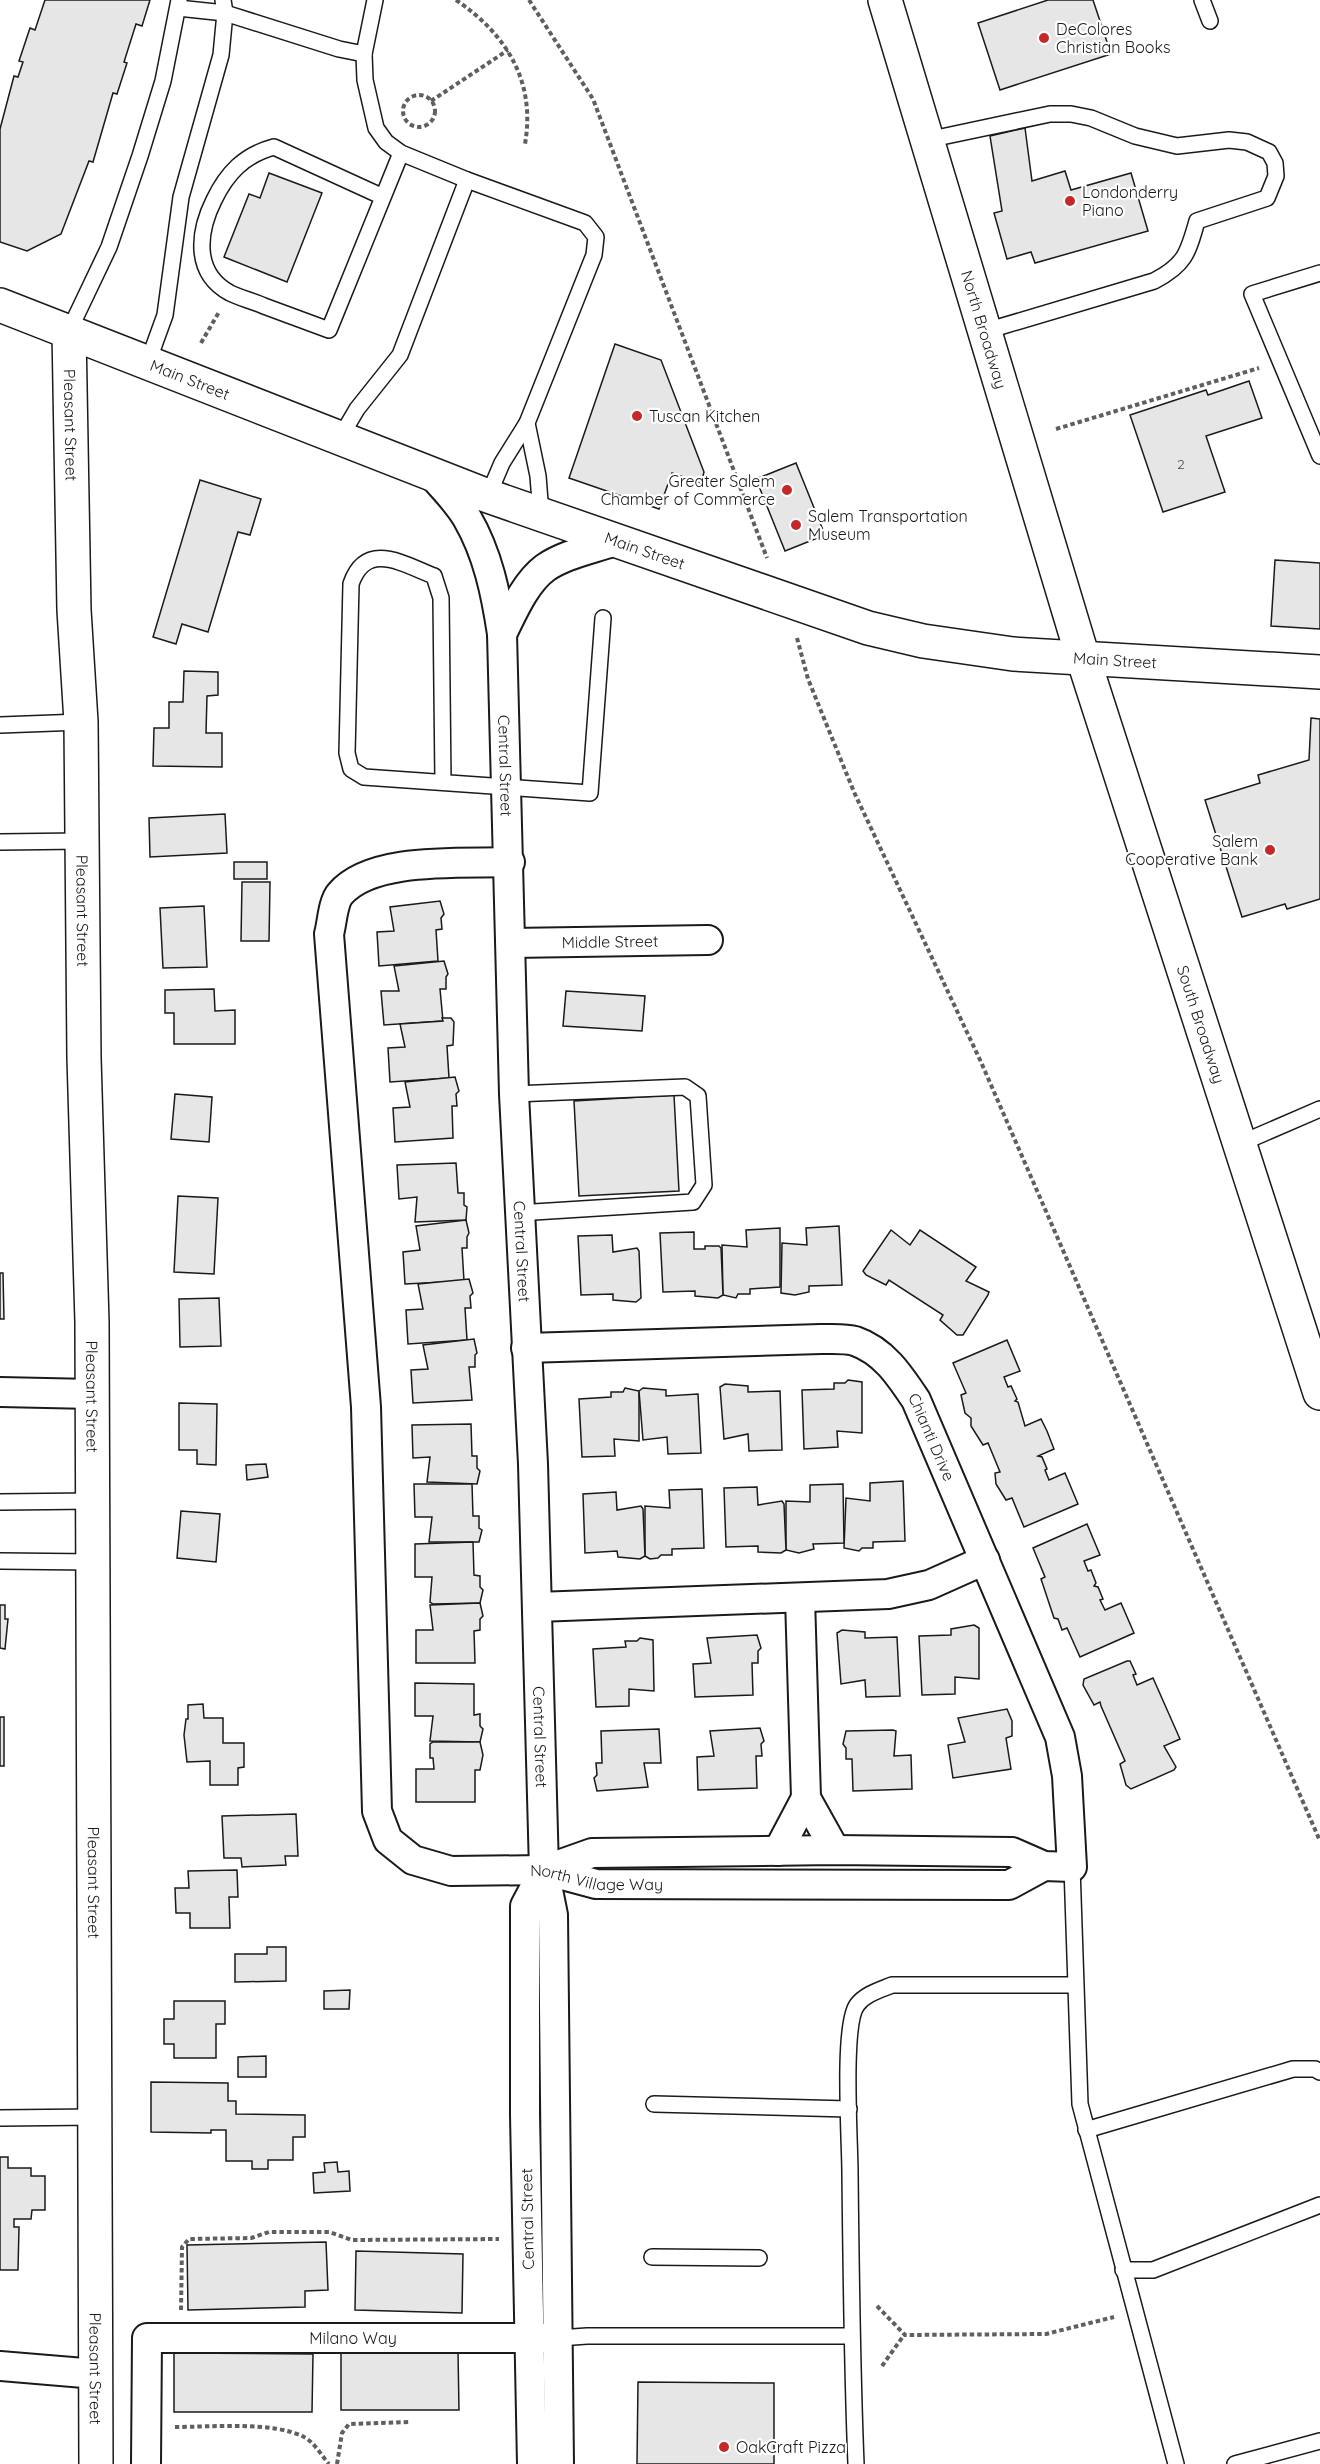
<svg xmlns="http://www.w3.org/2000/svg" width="1320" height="2464" viewBox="0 0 1320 2464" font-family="Quicksand,sans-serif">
<rect width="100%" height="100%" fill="#fff"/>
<g fill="#e6e6e6" stroke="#1a1a1a" stroke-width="1.5">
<polygon points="45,0 150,0 142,26 136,24 124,62 127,63 117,94 113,93 93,162 89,161 61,234 27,251 0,242 0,129 14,76 18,77 23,62 19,61 30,28 35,30"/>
<polygon points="1048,0 1093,0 1111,54 1000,90 978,23"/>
<polygon points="1025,128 1032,181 1065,171 1071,190 1131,173 1148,231 1035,263 1031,252 1007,259 994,213 1002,211 990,136"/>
<polygon points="269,173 322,193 287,282 224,257 249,194 260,198"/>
<polygon points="615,344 661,360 704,472 701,483 672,473 659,509 569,478"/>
<polygon points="1249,381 1262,418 1206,436 1225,492 1163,512 1130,415 1206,390 1208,395"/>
<polygon points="796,463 825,535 785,551 756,479"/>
<polygon points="200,480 261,499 250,535 238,532 208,632 182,624 176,644 153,637"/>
<polygon points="1275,560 1320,563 1320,629 1271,626"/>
<polygon points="184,671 218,672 218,695 207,696 206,733 222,733 222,767 153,766 154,728 169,728 169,702 183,702"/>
<polygon points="1311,718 1320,719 1320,899 1287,909 1285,904 1242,917 1205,800 1260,783 1258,775 1309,760"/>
<polygon points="225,814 227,853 150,857 149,818"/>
<rect x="234" y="862" width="33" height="17"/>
<polygon points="242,882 270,882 269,941 241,941"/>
<polygon points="440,901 444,914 441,918 442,929 436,930 438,961 379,966 377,932 394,931 390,907"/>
<polygon points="204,906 207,967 163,968 160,908"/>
<polygon points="444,961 448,974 446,977 446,989 440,989 443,1021 384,1025 381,991 399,991 394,966"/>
<polygon points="214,989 215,1011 235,1010 235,1044 174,1044 174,1013 165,1013 165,990"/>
<polygon points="566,991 645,996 642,1031 563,1026"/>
<polygon points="442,1018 451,1018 454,1022 453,1045 447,1046 449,1078 390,1082 388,1048 405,1047 400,1024 443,1021"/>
<polygon points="455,1077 459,1091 456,1094 457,1106 452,1106 453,1138 395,1142 393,1108 410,1107 405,1082"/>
<polygon points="175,1094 212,1097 209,1142 171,1139"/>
<polygon points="674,1095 679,1191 579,1196 574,1101"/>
<polygon points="456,1163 458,1193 464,1193 464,1205 467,1207 466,1220 415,1222 417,1197 399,1199 397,1165"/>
<polygon points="178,1196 218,1198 214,1274 174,1272"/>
<polygon points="466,1220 469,1233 467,1237 467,1248 462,1248 464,1281 405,1284 403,1252 420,1250 416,1226"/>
<polygon points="839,1226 842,1285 809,1286 809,1292 795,1295 781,1293 782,1243 807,1245 806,1228"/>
<polygon points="780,1228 780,1287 750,1289 750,1294 738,1294 736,1298 723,1295 722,1245 747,1247 746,1230"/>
<polygon points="891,1230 910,1245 920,1230 976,1267 966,1281 989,1292 988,1295 963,1335 957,1335 940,1320 943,1315 889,1280 886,1285 866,1275 863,1271"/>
<polygon points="694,1232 694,1249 705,1249 705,1246 719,1246 721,1248 723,1295 718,1298 695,1296 695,1291 663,1292 660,1233"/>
<polygon points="612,1235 613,1252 637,1248 639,1251 641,1298 636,1302 613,1300 613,1294 581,1295 578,1236"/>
<polygon points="0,1273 3,1273 4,1319 0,1319"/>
<polygon points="469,1279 473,1293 470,1296 471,1308 465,1308 467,1340 408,1344 406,1310 423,1309 418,1284"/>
<polygon points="219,1298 221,1346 180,1347 179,1299"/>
<polygon points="474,1339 477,1353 475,1355 475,1367 469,1367 472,1400 413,1403 411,1370 428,1369 423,1345"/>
<polygon points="1007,1340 1020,1371 1004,1377 1008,1387 1011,1386 1017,1399 1015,1401 1018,1402 1025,1426 1041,1419 1047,1431 1054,1449 1038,1456 1042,1457 1047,1469 1045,1470 1049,1480 1065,1473 1078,1504 1024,1527 1012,1498 1006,1500 996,1484 995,1473 1000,1472 988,1443 983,1445 971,1426 971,1418 965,1413 961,1395 966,1393 953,1363"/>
<polygon points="848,1380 862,1382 862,1433 837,1431 838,1447 804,1449 802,1390 834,1389 834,1383 845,1383"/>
<polygon points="725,1384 748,1386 748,1392 780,1391 782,1450 749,1451 748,1434 724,1439 720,1387"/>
<polygon points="625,1388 639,1391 639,1441 614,1439 615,1456 582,1457 579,1399 611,1397 611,1392 623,1392"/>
<polygon points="643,1388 666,1390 666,1396 698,1394 701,1453 668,1454 667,1437 643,1440 639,1391"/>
<polygon points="179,1403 217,1404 216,1465 197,1464 197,1450 179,1450"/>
<polygon points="471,1424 472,1456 477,1456 477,1468 480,1471 477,1484 427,1482 430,1457 413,1458 412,1425"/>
<polygon points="266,1464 268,1477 247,1480 246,1465"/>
<polygon points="903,1481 905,1541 873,1542 873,1548 862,1548 859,1551 844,1548 846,1498 870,1501 870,1483"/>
<polygon points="414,1484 472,1484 473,1516 479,1516 479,1528 482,1530 479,1542 429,1542 432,1517 415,1517"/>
<polygon points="843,1484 844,1543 813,1544 814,1549 799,1553 786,1550 786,1501 810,1502 810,1485"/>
<polygon points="757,1487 758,1505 782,1501 784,1504 786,1550 781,1553 758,1552 758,1546 726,1547 724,1488"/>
<polygon points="702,1489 704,1548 672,1549 672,1555 661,1555 658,1558 650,1559 645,1556 645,1506 670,1508 669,1490"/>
<polygon points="616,1492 617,1510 641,1506 643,1509 645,1556 640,1559 618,1557 617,1551 585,1553 583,1494"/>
<polygon points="181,1511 220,1514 216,1562 177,1558"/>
<polygon points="1087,1524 1100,1555 1084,1561 1088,1571 1091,1570 1096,1583 1094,1586 1098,1587 1103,1599 1100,1600 1105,1610 1121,1603 1134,1633 1080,1657 1067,1628 1062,1630 1058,1619 1054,1618 1041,1579 1045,1577 1033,1548"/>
<polygon points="473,1542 474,1575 480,1576 480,1587 483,1590 480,1603 433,1604 430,1602 432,1577 415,1577 415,1544"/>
<polygon points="480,1603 483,1616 480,1619 480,1630 474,1631 475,1663 416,1663 416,1630 433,1630 430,1605"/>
<polygon points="0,1605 5,1605 5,1619 8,1619 5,1649 0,1648"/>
<polygon points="974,1625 979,1628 979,1679 955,1677 955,1694 922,1695 919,1636 951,1635 951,1629"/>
<polygon points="842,1630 865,1632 865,1638 897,1637 900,1696 866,1697 865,1680 841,1684 837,1633"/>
<polygon points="757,1635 761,1648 758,1651 758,1663 752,1663 753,1695 695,1697 693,1664 711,1663 707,1638"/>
<polygon points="640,1638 653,1640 654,1691 629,1689 629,1706 596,1707 593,1649 626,1647 625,1641 637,1641"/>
<polygon points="1127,1661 1130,1661 1136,1674 1133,1675 1137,1685 1153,1678 1180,1739 1164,1746 1176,1767 1174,1770 1131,1789 1126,1785 1120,1764 1125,1761 1101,1706 1100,1702 1094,1705 1083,1685 1084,1679"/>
<polygon points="415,1683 474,1684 474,1715 480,1714 480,1726 483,1729 480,1742 430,1741 433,1716 415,1716"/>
<polygon points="203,1704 204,1718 223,1718 223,1743 244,1743 244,1767 238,1768 238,1785 210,1785 210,1761 187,1762 184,1735 186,1719 188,1719 188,1705"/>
<polygon points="1007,1709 1012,1721 1012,1736 1006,1738 1011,1769 953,1778 948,1745 965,1742 958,1718"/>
<rect x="0" y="1717" width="4" height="49"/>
<polygon points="760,1728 764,1741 761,1744 762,1756 756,1756 757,1788 698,1790 697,1757 714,1756 710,1731"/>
<polygon points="659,1729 661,1763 644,1763 648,1787 597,1791 594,1778 597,1775 596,1763 602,1763 601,1731"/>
<polygon points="893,1730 896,1731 894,1756 911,1755 912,1789 853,1791 852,1759 846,1759 846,1748 843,1744 846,1731"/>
<polygon points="433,1742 480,1742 483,1755 480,1770 475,1770 475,1802 416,1802 416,1769 434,1769 433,1758 430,1758 430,1744"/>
<polygon points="296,1814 298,1856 285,1856 286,1865 242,1867 241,1858 224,1858 222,1816"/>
<polygon points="237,1870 238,1897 229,1897 230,1928 190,1928 190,1913 176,1913 175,1888 189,1888 188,1871"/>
<polygon points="267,1947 286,1947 286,1981 235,1982 235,1954 267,1954"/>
<polygon points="350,1990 349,2009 324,2009 324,1991"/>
<polygon points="174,2001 225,2001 225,2024 216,2024 216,2058 174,2058 174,2044 164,2044 164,2019 174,2019"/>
<polygon points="266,2056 266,2077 238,2077 238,2057"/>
<polygon points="151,2082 228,2083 228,2101 236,2101 236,2114 305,2115 305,2137 293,2137 293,2160 268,2160 268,2169 252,2169 252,2161 226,2161 226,2130 211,2130 211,2133 151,2132"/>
<polygon points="0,2157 8,2157 8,2168 31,2168 31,2176 45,2176 45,2210 32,2210 31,2219 14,2219 14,2227 19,2227 18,2270 0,2270"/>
<polygon points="337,2162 338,2172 349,2171 350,2191 314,2193 313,2173 325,2172 324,2163"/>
<polygon points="326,2242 328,2290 305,2291 305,2307 188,2310 187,2245"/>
<polygon points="356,2251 463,2254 462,2313 355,2310"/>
<polygon points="341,2351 458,2351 459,2410 341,2410"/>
<polygon points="174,2353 313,2354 312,2412 174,2412"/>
<polygon points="638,2382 774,2383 774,2464 637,2464"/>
</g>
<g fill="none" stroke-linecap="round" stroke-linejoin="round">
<g stroke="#1a1a1a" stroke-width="18">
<g id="lane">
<polyline points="375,0 364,54 365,80 376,128 386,142 401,153 467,180 585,223 596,237 594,255 527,423 538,476 541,514"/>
<polyline points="1202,0 1210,21"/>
<polyline points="178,8 225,13 339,49 364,54"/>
<path d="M927 140 1050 114H1071L1091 118 1135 136 1177 146 1229 140 1247 142 1269 152 1275 163 1276 176 1267 198 1197 221C1188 253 1185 265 1154 281L986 331"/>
<path d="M381 196 274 147C244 155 227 173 214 200 198 232 193 273 230 293 240 298 253 301 264 306 286 314 307 322 329 330L401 153"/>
<polyline points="1320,273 1252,294 1320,456"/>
<polyline points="69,331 109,247 140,156 163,81 179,0"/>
<polyline points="148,362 165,315 181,197 221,55 225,13 223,0"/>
<polyline points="340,438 357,409 400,355 467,180"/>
<polyline points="488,496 502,463 527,423"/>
<polyline points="0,725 81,722"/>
<path d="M443 782 441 598 434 576C403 564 366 540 351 584L347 753 351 769 364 777 590 793 603 618"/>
<polyline points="0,842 82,841"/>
<polyline points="514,1094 685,1087 698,1096 704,1185 693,1202 518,1213"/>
<polyline points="1239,1144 1320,1109"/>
<polyline points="0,1502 93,1501"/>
<polyline points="0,1561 94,1562"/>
<polyline points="1072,1867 1080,2104 1176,2464"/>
<polyline points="654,2104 849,2109"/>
<polyline points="0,2118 96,2117"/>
<polyline points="1086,2130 1293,2069 1315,2069 1320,2072"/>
<polyline points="652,2257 759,2258"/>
<polyline points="1123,2270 1153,2270 1320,2205"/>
<polyline points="559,2338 587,2336 851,2336"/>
<path d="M856 2464C852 2367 851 2270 850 2173 850 2142 842 2025 857 2005 865 1994 880 1990 892 1985H1074"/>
<polyline points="1235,2464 1320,2441"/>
</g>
</g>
<g stroke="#1a1a1a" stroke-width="32">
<g id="street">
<path id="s1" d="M432 474C443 488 458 502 467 518 488 554 496 594 502 634L514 1094 533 1464 544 1870 553 1915 559 2464"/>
<path d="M502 634C513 612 525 583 545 568 565 554 593 549 615 541"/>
<path id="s2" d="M510 862C463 864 372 856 340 894 333 902 332 923 329 934L366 1407 377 1811 388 1840 413 1860 451 1871 544 1870 596 1884 1009 1885 1044 1866"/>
<path id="s3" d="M511 943 708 940"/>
<path id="s4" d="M526 1348 821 1339C832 1339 845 1338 855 1341 884 1351 900 1376 916 1400L1060 1737 1067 1776 1072 1867 1044 1866 1012 1852 835 1850 592 1853 544 1870"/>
<polyline points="0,1392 92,1394"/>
<polyline points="800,1598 806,1798 835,1850"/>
<polyline points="537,1607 888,1594 929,1585 985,1560"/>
<polyline points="778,1851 806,1798"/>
<polyline points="0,2366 96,2374"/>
<path id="s5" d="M146 2464 147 2338H548"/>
<polyline points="532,2464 525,2115 525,1906 544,1870"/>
</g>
</g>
<g stroke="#1a1a1a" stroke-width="36">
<g id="secondary">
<path id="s6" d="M0 305 488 496 868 628 923 641 1013 654 1320 672"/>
<path id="s7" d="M69 331 74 610 81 722 84 1058 92 1322 96 2464"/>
</g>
</g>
<g stroke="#1a1a1a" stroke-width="36">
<g id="primary">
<path id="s8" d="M885 0 1083 658 1320 1393"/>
</g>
</g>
<g stroke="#5f5f5f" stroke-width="4" stroke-dasharray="4.5 3" stroke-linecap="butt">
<path d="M456 0C506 34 536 81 525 144"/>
<polyline points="529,0 593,99 767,558"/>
<circle cx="419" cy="111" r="16"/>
<polyline points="431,101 508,50"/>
<polyline points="201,343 219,312"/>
<polyline points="1056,429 1259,368"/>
<polyline points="797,638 808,679 854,792 981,1062 1320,1841"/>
<polyline points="877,2306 905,2335 1046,2334 1114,2317"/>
<polyline points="181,2310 182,2247 189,2239 251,2238 269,2232 329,2232 352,2240 499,2239"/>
<polyline points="882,2366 904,2335"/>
<path d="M175 2427C211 2427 273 2421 304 2437 315 2443 321 2455 329 2464"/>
<polyline points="337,2464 342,2433 349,2424 409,2422"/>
</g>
<use href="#lane" stroke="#fff" stroke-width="15"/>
<use href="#street" stroke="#fff" stroke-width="28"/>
<use href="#secondary" stroke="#fff" stroke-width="33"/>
<use href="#primary" stroke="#fff" stroke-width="33"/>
</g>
<g fill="#c62828" stroke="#fff" stroke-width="2">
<circle cx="1044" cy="38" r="6"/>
<circle cx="1070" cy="201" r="6"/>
<circle cx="637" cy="416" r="6"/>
<circle cx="787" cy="490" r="6"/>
<circle cx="796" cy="525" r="6"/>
<circle cx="1270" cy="850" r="6"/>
<circle cx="724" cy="2447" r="6"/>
</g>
<g text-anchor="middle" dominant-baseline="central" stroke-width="4.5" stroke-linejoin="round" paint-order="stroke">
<g font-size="14" fill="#4d4d4d">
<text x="1181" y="464">2</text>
</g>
<g font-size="16" fill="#1a1a1a" stroke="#fff" text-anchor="start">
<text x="1056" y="29">DeColores<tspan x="1056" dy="18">Christian Books</tspan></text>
<text x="1082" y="192">Londonderry<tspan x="1082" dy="18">Piano</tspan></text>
<text x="649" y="416">Tuscan Kitchen</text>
<text x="775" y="481" text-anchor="end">Greater Salem<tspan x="775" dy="18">Chamber of Commerce</tspan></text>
<text x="808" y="516">Salem Transportation<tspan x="808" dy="18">Museum</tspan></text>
<text x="1258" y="841" text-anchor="end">Salem<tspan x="1258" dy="18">Cooperative Bank</tspan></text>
<text x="736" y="2447">OakCraft Pizza</text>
</g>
<g font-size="16" fill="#1a1a1a" stroke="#fff">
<text stroke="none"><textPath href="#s8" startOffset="344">North Broadway</textPath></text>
<text stroke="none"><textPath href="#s6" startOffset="204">Main Street</textPath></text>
<text stroke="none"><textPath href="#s7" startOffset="94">Pleasant Street</textPath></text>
<text stroke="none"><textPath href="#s6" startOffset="690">Main Street</textPath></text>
<text stroke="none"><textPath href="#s6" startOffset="1176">Main Street</textPath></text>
<text stroke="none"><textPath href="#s1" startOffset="310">Central Street</textPath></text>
<text stroke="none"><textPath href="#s7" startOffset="580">Pleasant Street</textPath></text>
<text stroke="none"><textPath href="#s3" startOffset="99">Middle Street</textPath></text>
<text stroke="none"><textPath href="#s8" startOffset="1072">South Broadway</textPath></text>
<text stroke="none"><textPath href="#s1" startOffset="796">Central Street</textPath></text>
<text stroke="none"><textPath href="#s7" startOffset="1066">Pleasant Street</textPath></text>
<text stroke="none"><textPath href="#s4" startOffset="456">Chianti Drive</textPath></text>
<text stroke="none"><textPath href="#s1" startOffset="1282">Central Street</textPath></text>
<text stroke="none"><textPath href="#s2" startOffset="1347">North Village Way</textPath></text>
<text stroke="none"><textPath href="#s7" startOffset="1552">Pleasant Street</textPath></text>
<text transform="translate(527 2219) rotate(-91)">Central Street</text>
<text stroke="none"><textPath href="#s5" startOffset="332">Milano Way</textPath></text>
<text stroke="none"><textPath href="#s7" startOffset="2038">Pleasant Street</textPath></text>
</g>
</g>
</svg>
